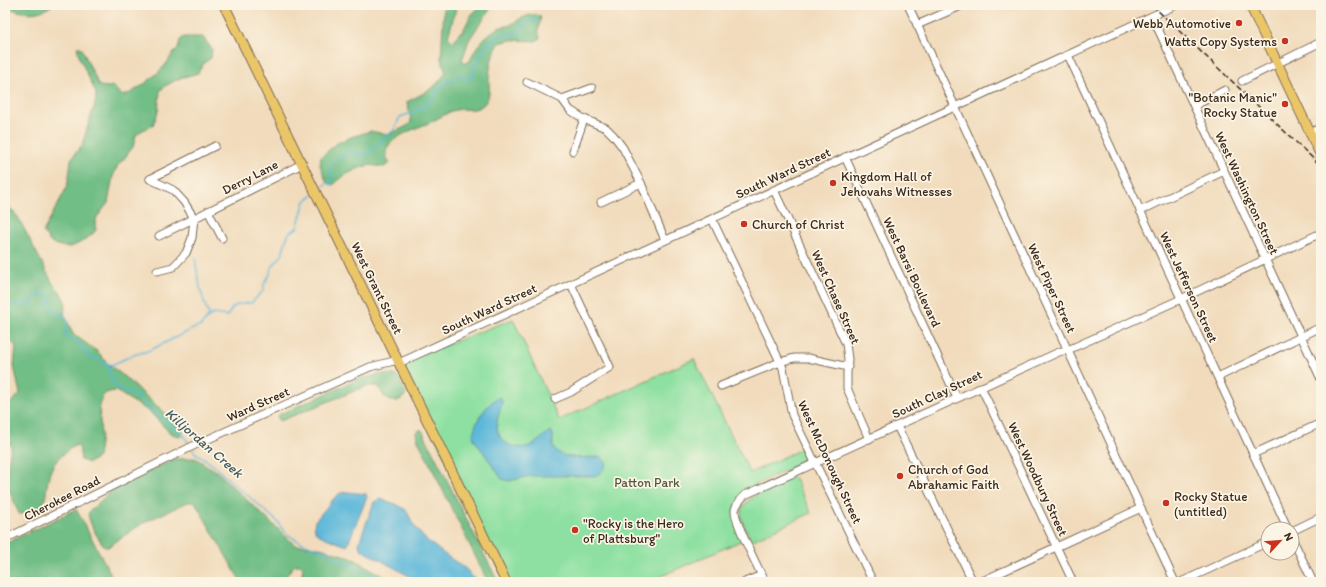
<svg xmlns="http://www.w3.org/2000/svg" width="1326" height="587" viewBox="0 0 1326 587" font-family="Itim,sans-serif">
<rect width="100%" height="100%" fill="#fcf5e5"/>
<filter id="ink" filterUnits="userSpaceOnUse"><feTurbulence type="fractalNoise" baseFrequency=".025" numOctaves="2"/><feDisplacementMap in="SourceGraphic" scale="8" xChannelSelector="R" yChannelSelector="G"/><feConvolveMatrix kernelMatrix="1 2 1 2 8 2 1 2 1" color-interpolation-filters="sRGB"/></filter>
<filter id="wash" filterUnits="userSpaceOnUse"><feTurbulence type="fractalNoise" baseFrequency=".012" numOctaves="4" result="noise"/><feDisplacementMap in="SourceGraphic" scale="16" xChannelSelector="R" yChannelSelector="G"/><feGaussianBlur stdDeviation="0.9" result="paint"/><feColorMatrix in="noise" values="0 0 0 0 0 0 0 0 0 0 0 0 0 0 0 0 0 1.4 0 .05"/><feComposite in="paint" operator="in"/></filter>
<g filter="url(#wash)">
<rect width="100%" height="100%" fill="#f1dbbc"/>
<g fill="#8de0a1" stroke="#648560">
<polygon points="513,319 559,420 694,359 750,473 801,449 806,461 749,488 748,493 736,507 745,539 648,582 506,582 399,363"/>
<path d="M794 477 811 513 751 541C748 533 741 521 741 512 742 498 782 482 794 477Z"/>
</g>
<g fill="#72be87" stroke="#567452">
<path d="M5 5H53C35 17 24 13 5 7Z"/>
<path d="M444 5H457L448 37 453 42 459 33 463 31 471 15 482 5H493L469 40 462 60 466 63 470 61C474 48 485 35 498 28 502 26 506 27 510 25 520 19 529 12 541 16L538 31 540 38 537 41 510 40 500 43C492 53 490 65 489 78 489 86 491 97 484 104 476 113 462 107 452 111 445 114 439 118 433 121 419 128 372 141 390 163L384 167 369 165 357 169 345 175 333 185 327 183 320 165 321 157 337 143 351 137 371 131 388 135 407 126 411 122C411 114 407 109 407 102 423 93 436 89 446 72L441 60Z"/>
<path d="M184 37H203L212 49 211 58 204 63 198 73 180 78 165 86 160 91 158 112 153 125 141 131 136 135 133 147 123 160 118 165 113 176 108 203 97 217 95 224 96 230C92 236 77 246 69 247 64 248 56 244 51 243L43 232 67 187 70 169 71 159 82 145 96 100V93L80 59 77 47H81L99 86 109 87 112 86 123 96C136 92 158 74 166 64 171 58 172 52 178 49L180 40Z"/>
<path d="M5 203 18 217 53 284 60 291 66 304 64 313 73 334 98 352 108 364 120 373 183 429 181 437 170 433 150 412 116 391 109 392 104 394 99 405 101 436 98 457 89 463 81 460 79 446 77 445C68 449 55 460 51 470 42 491 54 513 19 514L8 487 6 475 11 447 5 429V408L20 394 14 366 16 346 5 336Z"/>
<path d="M382 374C401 374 399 377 406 394 403 400 394 404 387 399 383 397 381 390 378 386H367L280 421 277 417 280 414 361 378Z"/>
<polygon points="420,430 422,430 498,582 488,582 417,438 416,432"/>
<path d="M195 458 216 471 295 545 317 547 352 558 394 582H300L303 568 301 565H294L282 582H241L195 502H188L143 523 108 547H105C97 537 90 526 88 513L95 506 113 489 174 459Z"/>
<polygon points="76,509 115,582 5,582 5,544"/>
</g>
<g fill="#5cb7d9" stroke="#4c707c">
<path d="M500 397 502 400C502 409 496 417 497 427 498 443 517 452 532 445 538 442 543 436 549 432L551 431C555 435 552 440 553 446 557 461 590 457 601 457L606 462C606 469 600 474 594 476H530L509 481 502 479 474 439C470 427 488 401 500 397Z"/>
<path d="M348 492 366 494 367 497 347 546C342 544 321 537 317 533 314 530 314 525 315 521L336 496 341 493Z"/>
<polygon points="380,499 396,504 406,510 415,527 424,538 444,554 466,569 477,582 420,582 362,550 359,545 360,540 374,502"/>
</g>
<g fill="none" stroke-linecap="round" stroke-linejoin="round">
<g stroke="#5cb7d9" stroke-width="1.5">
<path d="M319 190 327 183 332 184 333 182C330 173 329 165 338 158 343 157 346 152 351 152 354 152 358 155 361 156L371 150 394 130 400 117 412 113 415 111 422 108 433 98 438 90 447 82 459 76 469 79 471 78C476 61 486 40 504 34 508 33 512 35 517 33 525 26 525 20 538 20"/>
<polyline points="5,268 8,269 9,272 7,274 5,281"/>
<path d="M5 301C10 308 14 305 21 304L26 306C35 302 35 296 41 293L47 296 51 299 50 303 54 312 66 317 68 322 65 333 69 339 78 342 88 356 105 363 109 369 111 378 118 388 137 396 144 405 158 415 174 428 183 434 189 444"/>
<polyline points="208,318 213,314 227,316 233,307 239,304 251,303 264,290 264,284 270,274 271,268 282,255 286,240 289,233 297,228 305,201 313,195"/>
<path d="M106 363 112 365 133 355 148 351 195 328 201 326C203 322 208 319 209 315 201 297 197 276 195 257"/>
<path d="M193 449 194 452 205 459 219 470 221 473 238 487 278 522C286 540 307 544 324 551 335 557 346 563 357 569 367 573 377 576 385 582"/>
</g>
</g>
</g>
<g filter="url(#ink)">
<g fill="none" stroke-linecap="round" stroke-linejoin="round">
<g stroke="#7b6855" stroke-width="9">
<g id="minor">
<polyline points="908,5 1175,582"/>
<polyline points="1152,16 1321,379"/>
<polyline points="917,25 963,5"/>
<polyline points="1068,55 1288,529"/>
<polyline points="1242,81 1321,42"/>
<polyline points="527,82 562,99 570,110 584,119 606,128 614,136 623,148 641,183 665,240"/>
<polyline points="562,99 592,88"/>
<polyline points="1194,106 1225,90"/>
<polyline points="1309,133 1321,128"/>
<polyline points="573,151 584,119"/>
<polyline points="845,157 957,398"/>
<polyline points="150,179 173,190 184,202 194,218 192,238 186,253 173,267 157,271"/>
<polyline points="150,179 215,146"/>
<polyline points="774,190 846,344 848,359 847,373 847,388 869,439"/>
<polyline points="601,202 641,183"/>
<polyline points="208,211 222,238"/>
<polyline points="1140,211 1224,171"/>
<polyline points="712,219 783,368 792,415 873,582"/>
<polyline points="159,236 302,164"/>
<polyline points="399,363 1176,5"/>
<polyline points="1218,377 1321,327"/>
<polyline points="721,386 780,362 794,358 808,358 848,367"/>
<polyline points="981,387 1073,582"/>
<polyline points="555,399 571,392 610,367 571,284"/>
<polyline points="897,426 973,582"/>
<polyline points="1253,454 1321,423"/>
<polyline points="1292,531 1321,517"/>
<polyline points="1292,538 1313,582"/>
<polyline points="5,539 195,445 370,367 398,360"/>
<polyline points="745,582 762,575"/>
<path d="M765 582C759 569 734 522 735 510 736 504 741 499 745 495L1059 352 1070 349 1181 299 1321 233"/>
<polyline points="980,582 1141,508"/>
<polyline points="1181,582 1268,542"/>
</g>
</g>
<g stroke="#7b6855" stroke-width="11">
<g id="major">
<polyline points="224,5 506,582"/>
<polyline points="1250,5 1321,156"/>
</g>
</g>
<use href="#minor" stroke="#fff" stroke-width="7"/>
<use href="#major" stroke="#ebc669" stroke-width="9"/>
<polyline stroke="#3b2a1e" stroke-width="1.5" stroke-dasharray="6 3" stroke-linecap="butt" points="1152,5 1321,166"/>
</g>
</g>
<g fill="#c8321e" stroke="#fcf5e5" stroke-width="1.5">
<circle cx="1239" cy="23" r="4"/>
<circle cx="1285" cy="41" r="4"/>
<circle cx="1285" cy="104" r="4"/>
<circle cx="833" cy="183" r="4"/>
<circle cx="744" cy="224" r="4"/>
<circle cx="900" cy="476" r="4"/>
<circle cx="1166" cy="503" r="4"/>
<circle cx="575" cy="530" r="4"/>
</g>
<g text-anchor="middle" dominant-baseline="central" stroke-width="3.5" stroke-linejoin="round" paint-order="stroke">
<g font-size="13" fill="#3b2a1e" stroke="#fcf5e5" text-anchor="start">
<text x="1231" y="23" text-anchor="end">Webb Automotive</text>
<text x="1277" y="41" text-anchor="end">Watts Copy Systems</text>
<text x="1277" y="97" text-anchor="end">"Botanic Manic"<tspan x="1277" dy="15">Rocky Statue</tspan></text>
<text x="841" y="176">Kingdom Hall of<tspan x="841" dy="15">Jehovahs Witnesses</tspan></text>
<text x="752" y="224">Church of Christ</text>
<text x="908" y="469">Church of God<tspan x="908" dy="15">Abrahamic Faith</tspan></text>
<text x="1174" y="496">Rocky Statue<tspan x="1174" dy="15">(untitled)</tspan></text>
<text x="583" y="523">"Rocky is the Hero<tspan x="583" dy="15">of Plattsburg"</tspan></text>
</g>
<g font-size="13" fill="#3b2a1e" stroke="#fcf5e5">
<text transform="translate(783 173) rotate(-25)">South Ward Street</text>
<text transform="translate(250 177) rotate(-27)">Derry Lane</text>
<text transform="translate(1247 193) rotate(65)">West Washington Street</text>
<text transform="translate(912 272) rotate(65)">West Barsi Boulevard</text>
<text transform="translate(1189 287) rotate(65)">West Jefferson Street</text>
<text transform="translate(377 288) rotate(64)">West Grant Street</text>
<text transform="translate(1052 288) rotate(65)">West Piper Street</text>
<text transform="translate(836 297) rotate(66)">West Chase Street</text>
<text transform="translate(489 309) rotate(-25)">South Ward Street</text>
<text transform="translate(937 394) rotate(-25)">South Clay Street</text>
<text transform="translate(258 404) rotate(-24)">Ward Street</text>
<text transform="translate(830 462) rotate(65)">West McDonough Street</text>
<text transform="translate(1038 479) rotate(65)">West Woodbury Street</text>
<text transform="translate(62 498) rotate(-27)">Cherokee Road</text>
</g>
<g font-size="13" fill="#50583f" stroke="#fcf5e5">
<text x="647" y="482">Patton Park</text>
</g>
<g font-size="14" font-style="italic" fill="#475b5f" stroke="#fcf5e5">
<text transform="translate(204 443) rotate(41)">Killjordan Creek</text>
</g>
</g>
<rect width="1326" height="587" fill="none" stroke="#fcf5e5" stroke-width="20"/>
<g transform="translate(1280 541) rotate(64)"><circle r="19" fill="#fcf5e5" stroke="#afa495"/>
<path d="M0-3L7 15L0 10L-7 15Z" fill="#c8321e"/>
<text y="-6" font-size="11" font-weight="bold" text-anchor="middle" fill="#3b2a1e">N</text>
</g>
</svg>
